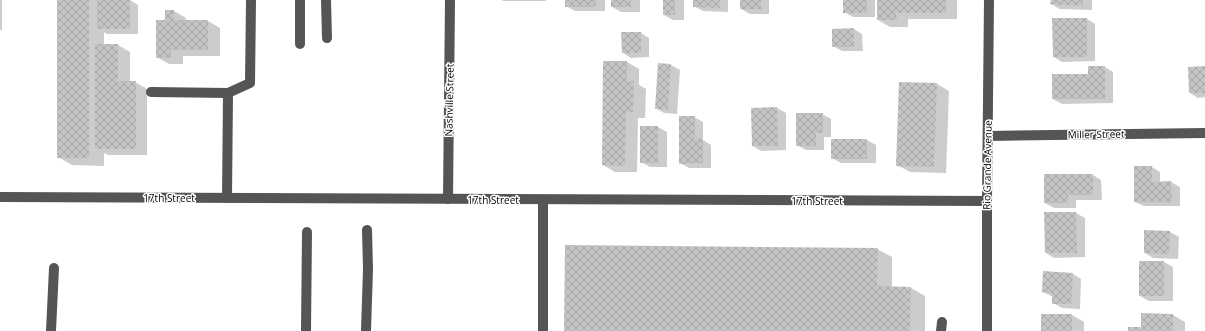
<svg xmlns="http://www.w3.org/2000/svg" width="1205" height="331" viewBox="0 0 1205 331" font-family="'Open Sans',sans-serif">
<defs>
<pattern id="building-cross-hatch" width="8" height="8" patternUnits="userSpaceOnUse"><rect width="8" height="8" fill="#c4c4c4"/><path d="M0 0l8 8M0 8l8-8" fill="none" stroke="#a7a7a7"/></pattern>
</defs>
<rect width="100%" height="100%" fill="#fff"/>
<g fill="#0003">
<rect x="0" y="0" width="2" height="30"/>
<polygon points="58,0 130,0 138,5 138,34 107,34 104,32 104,45 118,45 130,52 130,82 135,82 147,89 147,155 108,155 104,153 104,166 72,165 58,157"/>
<polygon points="502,0 546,0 546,1 503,1"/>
<polygon points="566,0 605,0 605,11 575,11 566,6"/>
<polygon points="612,0 640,0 640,12 621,12 612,7"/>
<polygon points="664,0 684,0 684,20 673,20 664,15"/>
<polygon points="694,0 728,0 728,12 703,11 694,6"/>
<polygon points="741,0 769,0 769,14 750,14 741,9"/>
<polygon points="844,0 875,0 875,17 853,17 844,12"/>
<polygon points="878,0 957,0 957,19 908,19 908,27 890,27 878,20"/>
<polygon points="1052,0 1092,0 1092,10 1060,9 1051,4"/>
<polygon points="166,11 174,11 186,18 186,21 208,21 220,28 220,56 183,56 183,64 169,64 157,57 166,21"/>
<polygon points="1087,19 1095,24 1095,61 1062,62 1054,57"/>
<polygon points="854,29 862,34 863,51 842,51 833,46"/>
<polygon points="641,33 649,38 649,57 631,58 623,53"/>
<polygon points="627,62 639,69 639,85 646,89 645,118 638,118 637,172 615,172 603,165"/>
<polygon points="659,64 671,65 680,70 677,114 664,113 656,108"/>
<polygon points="1105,67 1113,72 1113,103 1062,104 1053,99 1089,75"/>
<polygon points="1205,67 1205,97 1198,98 1190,93"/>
<polygon points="937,84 949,91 946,173 910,172 897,165"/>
<polygon points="777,108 786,113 786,150 761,151 753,146"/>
<polygon points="822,114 831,119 831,137 824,137 824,150 806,150 797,145"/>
<polygon points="694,117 703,122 703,140 711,145 711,168 689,168 680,163"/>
<polygon points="658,127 667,132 667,167 650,167 641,162"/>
<polygon points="832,140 867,140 876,145 876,163 841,163 832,158"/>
<polygon points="1152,167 1160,172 1160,182 1171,182 1180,187 1180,206 1144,206 1135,202"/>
<polygon points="1093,175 1101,180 1102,200 1076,200 1076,208 1054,208 1045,203"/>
<polygon points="1045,213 1076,213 1085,218 1085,257 1054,258 1046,253"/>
<polygon points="1145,231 1170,232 1179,237 1178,259 1153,258 1145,253"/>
<polygon points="877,249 892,257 892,287 911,288 925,296 925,331 565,331"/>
<polygon points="1140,262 1164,262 1173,267 1173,301 1149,301 1140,296"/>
<polygon points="1073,274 1081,279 1080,309 1062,308 1053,303 1053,297 1043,292"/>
<polygon points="1072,315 1084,322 1084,331 1042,331"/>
<polygon points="1173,315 1185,322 1185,331 1129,331 1142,329"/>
</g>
<g fill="url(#building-cross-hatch)">
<rect x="57" y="0" width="32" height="158"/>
<rect x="97" y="0" width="33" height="29"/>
<rect x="565" y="0" width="31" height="7"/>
<rect x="611" y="0" width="20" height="7"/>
<rect x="663" y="0" width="12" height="15"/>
<polygon points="693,0 720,0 720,8 693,7"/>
<rect x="740" y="0" width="21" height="9"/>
<rect x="843" y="0" width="24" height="13"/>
<polygon points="877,0 946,0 946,13 896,13 897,20 877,20"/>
<polygon points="1051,0 1083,0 1083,6 1050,4"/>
<polygon points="165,10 174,10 174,20 208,20 208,50 171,50 171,58 156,58 156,20 165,20"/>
<polygon points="1052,18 1087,18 1087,57 1053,57"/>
<polygon points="854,28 854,47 832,47 832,29"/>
<polygon points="621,32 641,32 641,53 622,53"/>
<polygon points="95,44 118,44 118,81 136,81 136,149 95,149"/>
<polygon points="603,61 627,61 627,81 634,81 633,112 626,112 625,166 602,165"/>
<polygon points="658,63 671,64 668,110 655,109"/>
<polygon points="1088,66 1105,66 1105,99 1052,99 1052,74 1088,74"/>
<polygon points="1205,66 1205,93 1189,93 1188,67"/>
<polygon points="899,82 937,83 934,167 896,166"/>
<polygon points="777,107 778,146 752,146 751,108"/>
<polygon points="796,113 823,113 823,133 816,133 816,146 796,146"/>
<polygon points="679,116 695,116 695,139 703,139 703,163 679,164"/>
<rect x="640" y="126" width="18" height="37"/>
<rect x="831" y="139" width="36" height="20"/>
<polygon points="1134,166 1152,166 1152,182 1171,181 1172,202 1134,202"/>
<polygon points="1044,174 1093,174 1093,195 1068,195 1068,203 1044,203"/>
<polygon points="1044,212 1076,212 1077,253 1045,253"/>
<polygon points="1144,230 1170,231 1169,254 1144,253"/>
<polygon points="565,245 878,248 877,286 911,287 910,331 564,331"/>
<rect x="1139" y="261" width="25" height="35"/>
<polygon points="1043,271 1073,273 1071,304 1052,304 1052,293 1042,292"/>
<polygon points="1141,313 1173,314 1173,331 1128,331 1128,327 1141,327"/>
<rect x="1041" y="314" width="31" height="17"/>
</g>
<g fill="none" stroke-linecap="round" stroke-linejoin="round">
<g stroke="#555" stroke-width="10">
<polyline points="300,0 300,44"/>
<polyline points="326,0 327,38"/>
<polyline points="151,92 228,93 227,198"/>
<polyline points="228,93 250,83 251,0"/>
<polyline points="988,136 1205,133"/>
<polyline points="0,197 987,201"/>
<polyline points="448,199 450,0"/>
<polyline points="51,331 54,268"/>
<polyline points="306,331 307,232"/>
<polyline points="366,331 368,269 367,230"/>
<polyline points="543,331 543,200"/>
<polyline points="941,331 942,322"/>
<polyline points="987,331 987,201 989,0"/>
</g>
</g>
<g text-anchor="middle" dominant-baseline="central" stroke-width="3" stroke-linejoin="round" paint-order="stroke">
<g font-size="10" fill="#000" stroke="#fff">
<text transform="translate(449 100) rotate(-89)">Nashville Street</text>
<text transform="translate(1096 134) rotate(-1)">Miller Street</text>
<text transform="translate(987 165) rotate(-89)">Rio Grande Avenue</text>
<text x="169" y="198">17th Street</text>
<text x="493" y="200">17th Street</text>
<text x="817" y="201">17th Street</text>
</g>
</g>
</svg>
